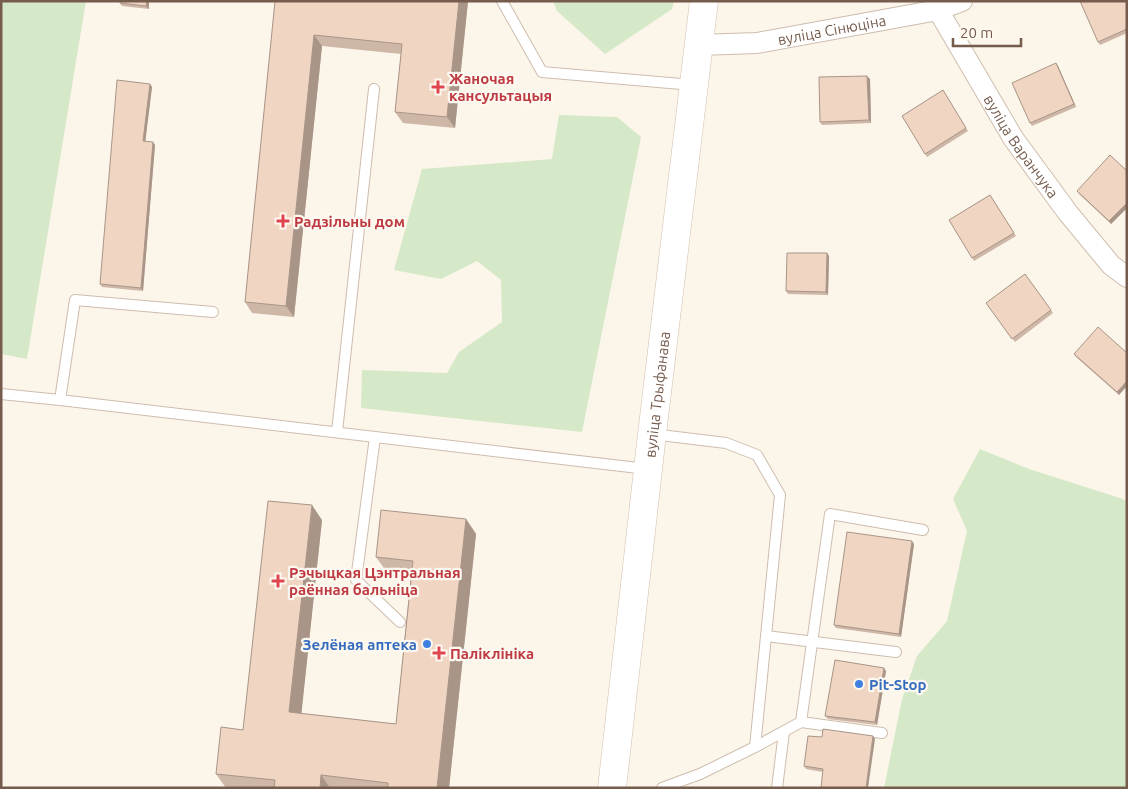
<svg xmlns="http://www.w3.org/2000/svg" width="1128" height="789" viewBox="0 0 1128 789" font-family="Ubuntu,sans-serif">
<rect width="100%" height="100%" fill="#fcf5e9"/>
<g fill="#d5e9c8">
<polygon points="1,1 86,1 27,359 1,354"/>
<polygon points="553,1 674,1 672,9 605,54 557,11"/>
<polygon points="559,115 617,117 641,137 582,432 361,408 362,370 447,373 459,352 502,322 501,280 477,261 441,279 394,270 422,169 552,159"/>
<polygon points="980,449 1029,469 1123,499 1127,502 1127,788 884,788 902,699 917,656 947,621 967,531 953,499"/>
</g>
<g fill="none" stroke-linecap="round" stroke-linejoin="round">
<g stroke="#cebdaf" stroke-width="12">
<g id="lane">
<polyline points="502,1 542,72 693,85"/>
<polyline points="213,312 75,300 60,400 647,469"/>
<polyline points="1,394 60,400"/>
<polyline points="337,432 374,89"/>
<polyline points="652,434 726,443 757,455 780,495 755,747 700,774 662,788"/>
<polyline points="375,437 356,580 400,622"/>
<polyline points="766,636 896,652"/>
<polyline points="801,722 882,733"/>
<polyline points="755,747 801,722 830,514 923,530"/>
<polyline points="777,788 784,732"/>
</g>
</g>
<g stroke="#cebdaf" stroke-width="22">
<g id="street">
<path id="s1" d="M936 1 938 10 1013 138 1068 213 1111 265 1127 277"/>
<path id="s2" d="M699 45 757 43 938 10 962 1"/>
</g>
</g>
<g stroke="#d3bfaf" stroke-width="29">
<g id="secondary">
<path id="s3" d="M612 788 652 434 704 1"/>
</g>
</g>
<use href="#lane" stroke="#fff" stroke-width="10"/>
<use href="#street" stroke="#fff" stroke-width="20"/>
<use href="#secondary" stroke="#fff" stroke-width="28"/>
</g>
<g fill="#ceb7a7">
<polygon points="149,1 149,9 122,6 120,3"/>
<polygon points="275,1 468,1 455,128 403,123 395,112 401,54 322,46 294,317 252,313 245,302"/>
<polygon points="1127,1 1127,33 1100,45 1098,42"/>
<polygon points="1056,63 1058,66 1076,107 1032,126 1030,123"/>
<polygon points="870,79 871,123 822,125 820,122"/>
<polygon points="150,84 152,87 145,141 155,145 143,291 102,287 100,284"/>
<polygon points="943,90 968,131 927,157 902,116"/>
<polygon points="1127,171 1127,208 1111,224 1079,194 1077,191"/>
<polygon points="990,195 1016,236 974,261 949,220"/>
<polygon points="827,253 829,256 828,295 788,294 786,291"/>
<polygon points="1025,274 1053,313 1015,342 986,303"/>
<polygon points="1127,353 1119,395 1076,357 1074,354"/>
<polygon points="466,519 476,534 449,788 226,788 216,774 243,730 322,520 301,714 396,724 411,574 386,571 376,557"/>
<polygon points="914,544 901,637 836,628 834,625"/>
<polygon points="886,671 877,725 828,719 825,716"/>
<polygon points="822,737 875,739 823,772 806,769 804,766"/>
</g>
<g fill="#a89588">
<polygon points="147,1 149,1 149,9 146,6"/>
<polygon points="459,1 468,1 455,128 447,117"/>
<polygon points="314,35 322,46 294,317 286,306"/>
<polygon points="1056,63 1058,66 1076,107 1074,104"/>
<polygon points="867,76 870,79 871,123 869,120"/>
<polygon points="150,84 152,87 145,144 143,141"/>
<polygon points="153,142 155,145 143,291 141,288"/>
<polygon points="1127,203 1127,208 1111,224 1109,221"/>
<polygon points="827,253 829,256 828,295 826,292"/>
<polygon points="1127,381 1127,386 1119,395 1117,392"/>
<polygon points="312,505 322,520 300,727 289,712"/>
<polygon points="466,519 476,534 449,788 437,788"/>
<polygon points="912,541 914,544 901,637 899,634"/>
<polygon points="884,668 886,671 877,725 875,722"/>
<polygon points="873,736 875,739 868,788 866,788"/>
<polygon points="321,775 330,788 320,788"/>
</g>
<g fill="#f0d5c2" stroke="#a89588">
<polygon points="120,1 147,1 146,6 120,3"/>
<polygon points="275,1 459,1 447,117 395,112 402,44 314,35 286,306 245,302"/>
<polygon points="1080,1 1127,1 1127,29 1098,42"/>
<polygon points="1056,63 1074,104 1030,123 1012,83"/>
<polygon points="867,76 869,120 820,122 819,77"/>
<polygon points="117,80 150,84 143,141 153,142 141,288 100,284"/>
<polygon points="943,90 966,128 925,154 902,116"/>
<polygon points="1110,155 1127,171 1127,203 1109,221 1077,191"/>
<polygon points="990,195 1014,233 972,258 949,220"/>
<polygon points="787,253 827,253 826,292 786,291"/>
<polygon points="1025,274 1051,310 1012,339 986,303"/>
<polygon points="1098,327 1127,353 1127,381 1117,392 1074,354"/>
<polygon points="268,501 312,505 289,712 396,724 413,561 376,557 381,510 466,519 437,788 388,788 388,783 321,775 320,788 274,788 275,780 216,774 221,727 243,730"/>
<polygon points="847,532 912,541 899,634 834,625"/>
<polygon points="835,660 884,668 875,722 825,716"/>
<polygon points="823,729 873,736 866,788 821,788 823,769 804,766 808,736 822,737"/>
</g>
<g fill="#e0444e" stroke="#fef9f0" stroke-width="2">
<path d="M435.5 79.5h5v5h5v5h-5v5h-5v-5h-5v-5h5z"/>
<path d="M280.5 213.5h5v5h5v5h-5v5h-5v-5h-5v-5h5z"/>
<path d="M275.5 573.5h5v5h5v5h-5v5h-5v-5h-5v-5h5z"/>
<path d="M436.5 645.5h5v5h5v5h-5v5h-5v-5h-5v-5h5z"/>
</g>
<g fill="#3f7fe0" stroke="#fef9f0" stroke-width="2">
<circle cx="427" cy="644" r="5"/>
<circle cx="859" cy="684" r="5"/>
</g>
<g text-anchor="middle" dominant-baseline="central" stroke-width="4.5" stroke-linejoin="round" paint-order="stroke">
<g font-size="15" fill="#765c4d" stroke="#fef9f0">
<text stroke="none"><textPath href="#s2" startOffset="134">вуліца Сінюціна</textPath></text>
<text stroke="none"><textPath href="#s1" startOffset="169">вуліца Варанчука</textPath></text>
<text stroke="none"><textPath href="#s3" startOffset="396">вуліца Трыфанава</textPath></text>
</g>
<g font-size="15" font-weight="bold" fill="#be3a42" stroke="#fef9f0" text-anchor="start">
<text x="449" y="78">Жаночая<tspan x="449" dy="17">кансультацыя</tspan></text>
<text x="294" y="221">Радзільны дом</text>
<text x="289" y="572">Рэчыцкая Цэнтральная<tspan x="289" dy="17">раённая бальніца</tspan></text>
<text x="450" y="653">Паліклініка</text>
</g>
<g font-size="15" font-weight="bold" fill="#366cbe" stroke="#fef9f0" text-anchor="end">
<text x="417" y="644">Зелёная аптека</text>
<text x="869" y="684" text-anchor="start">Pit-Stop</text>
</g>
</g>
<rect width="1128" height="789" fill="none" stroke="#765c4d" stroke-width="5"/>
<path d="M953 38v8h68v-8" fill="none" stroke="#765c4d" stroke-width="2.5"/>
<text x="960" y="38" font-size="15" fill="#765c4d" stroke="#fef9f0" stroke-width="4" paint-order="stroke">20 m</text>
</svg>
